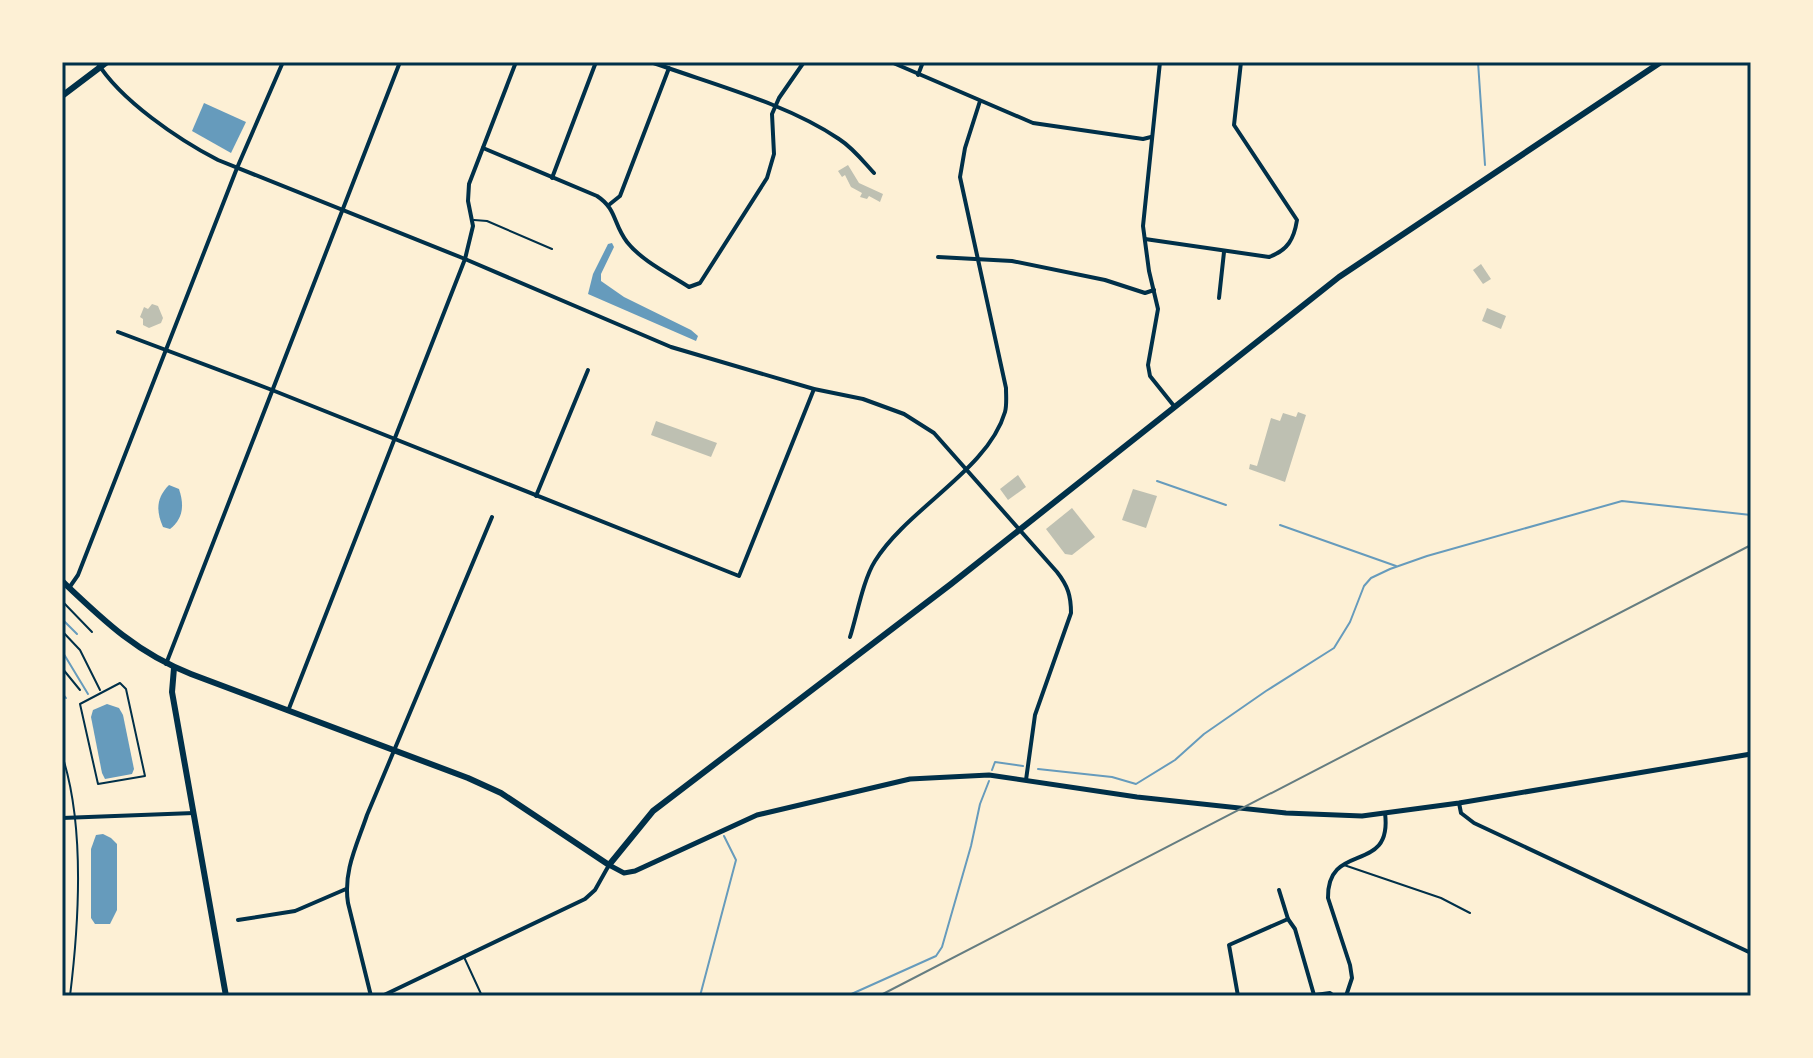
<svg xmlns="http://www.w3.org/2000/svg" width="1813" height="1058" viewBox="0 0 1813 1058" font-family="'Archivo Narrow',sans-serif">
<rect width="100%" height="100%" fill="#fdf0d5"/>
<g fill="#669bbc">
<polygon points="204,103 246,122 231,153 192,131"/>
<polygon points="612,243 614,247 601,274 601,281 624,297 691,330 698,336 696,341 588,294 593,274 608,244"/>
<path d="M169 485 179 489C184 504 184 518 170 529L163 527C156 511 156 498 169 485Z"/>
<polygon points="107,704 119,708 123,715 134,769 132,774 105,779 102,773 91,717 93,710"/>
<polygon points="103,834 111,838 117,844 117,910 110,924 95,924 91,918 91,849 96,835"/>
</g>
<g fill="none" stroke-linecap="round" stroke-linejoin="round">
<g stroke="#669bbc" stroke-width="2">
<polyline points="1478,62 1485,165"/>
<polyline points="1157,481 1226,505"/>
<polyline points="1280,525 1396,566"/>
<polyline points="62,619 77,634"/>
<polyline points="62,651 88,694"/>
<polyline points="62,693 66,698"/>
<polyline points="1038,769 1112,777 1136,784 1175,760 1204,734 1266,691 1334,648 1350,622 1364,586 1371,578 1390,569 1427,556 1622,501 1751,515"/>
<polyline points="992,770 995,762 1023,766"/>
<polyline points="700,996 736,860 724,836"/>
<polyline points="847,996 936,956 942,947 971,846 980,804 989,781"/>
</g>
</g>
<g fill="#bec0b2">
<polygon points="848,165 859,183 883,194 880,202 869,196 867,199 860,197 862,193 851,187 845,175 842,177 838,171"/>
<polygon points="1481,264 1491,279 1483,284 1473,270"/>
<polygon points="152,304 158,306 163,318 161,323 149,328 143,325 143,319 140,317 144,307 148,309"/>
<polygon points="1487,308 1506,316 1501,329 1482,321"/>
<polygon points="1298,412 1306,415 1285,482 1249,469 1250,464 1257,466 1271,418 1280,421 1283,413 1296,417"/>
<polygon points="656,421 717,443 711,457 651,435"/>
<polygon points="1018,475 1026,487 1008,500 1000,489"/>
<polygon points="1133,489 1157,496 1146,528 1122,520"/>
<polygon points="1072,508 1095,537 1072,555 1065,554 1046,529"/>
</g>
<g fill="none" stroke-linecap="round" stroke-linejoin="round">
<g stroke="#003049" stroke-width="2">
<polyline points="62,601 92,632"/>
<polyline points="62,631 80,650 100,690"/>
<polyline points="62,668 80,690"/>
<polygon points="120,683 126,689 145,776 98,784 80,704"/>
</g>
<g stroke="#003049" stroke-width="2">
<polyline points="474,220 487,221 552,249"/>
<path d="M62 755C85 825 79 923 70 996"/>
<polyline points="1344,865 1441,898 1470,913"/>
<polyline points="464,957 482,996"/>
</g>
<g stroke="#003049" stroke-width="4">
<path d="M97 62C120 100 179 140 218 160L465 259 671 347 814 389 863 399 904 414 934 433 1057 572C1068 586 1071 596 1071 613L1035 715 1026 780"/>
<path d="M651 62C711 84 786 103 839 139 853 148 863 161 874 173"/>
<polyline points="891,62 1033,123 1143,139 1151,137"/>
<polyline points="1160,62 1143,226 1149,271 1158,309 1148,365 1150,376 1174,406"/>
<polyline points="918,75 923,62"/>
<path d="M483 148 597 196C617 209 613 224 627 242 642 261 669 274 689 287L700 283 767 178 774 154 772 114 779 98 804 62"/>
<polyline points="552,178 596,62"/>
<polyline points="610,204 620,196 669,68"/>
<path d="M1145 239 1269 257C1288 250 1294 239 1297 220L1234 125 1241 62"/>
<polyline points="938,257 1012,261 1105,280 1145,293 1154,290"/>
<polyline points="1219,298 1224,252"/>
<polyline points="118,332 272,390 739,576 814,389"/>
<polyline points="536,496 588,370"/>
<polyline points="69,588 78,575 237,168 283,62"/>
<path d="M850 637C857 615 863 580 875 561 908 508 988 470 1005 412 1007 405 1006 396 1006 388L960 177 965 148 980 101"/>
<polyline points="166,664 400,62"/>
<polyline points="288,711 465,259 473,226 468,201 469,184 516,62"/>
<polyline points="1459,803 1461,813 1474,823 1751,953"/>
<polyline points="62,818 194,813"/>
<polyline points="1279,890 1288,919 1295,929 1314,995"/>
<polyline points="238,920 295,911 346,889"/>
<path d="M371 996 348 903C343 871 357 845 367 815L492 517"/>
<polyline points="382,996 585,899 595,890 609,865"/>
<polyline points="1238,996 1229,945 1288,919"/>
<polyline points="1308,996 1330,993 1334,996"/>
<path d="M1346 996 1352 978 1350 965 1328 898C1327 840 1393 876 1385 813"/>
</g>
<polyline stroke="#003049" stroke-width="5" points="609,865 624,873 635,871 757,815 910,779 989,775 1137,797 1286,813 1362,816 1459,803 1751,754"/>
<g stroke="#003049" stroke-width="6">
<polyline points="62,96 107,62"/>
<path d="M62 581C104 621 137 653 191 674L468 778 501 793 609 865 653 811 951 584 1339 277 1661 62"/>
<polyline points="174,668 172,692 226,996"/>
</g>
<polyline stroke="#657d81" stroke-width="2" points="879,996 1751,545"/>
</g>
<rect width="1813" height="1058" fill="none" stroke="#fdf0d5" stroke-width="128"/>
<rect x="64" y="64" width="1685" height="930" fill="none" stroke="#003049" stroke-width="3"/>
</svg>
